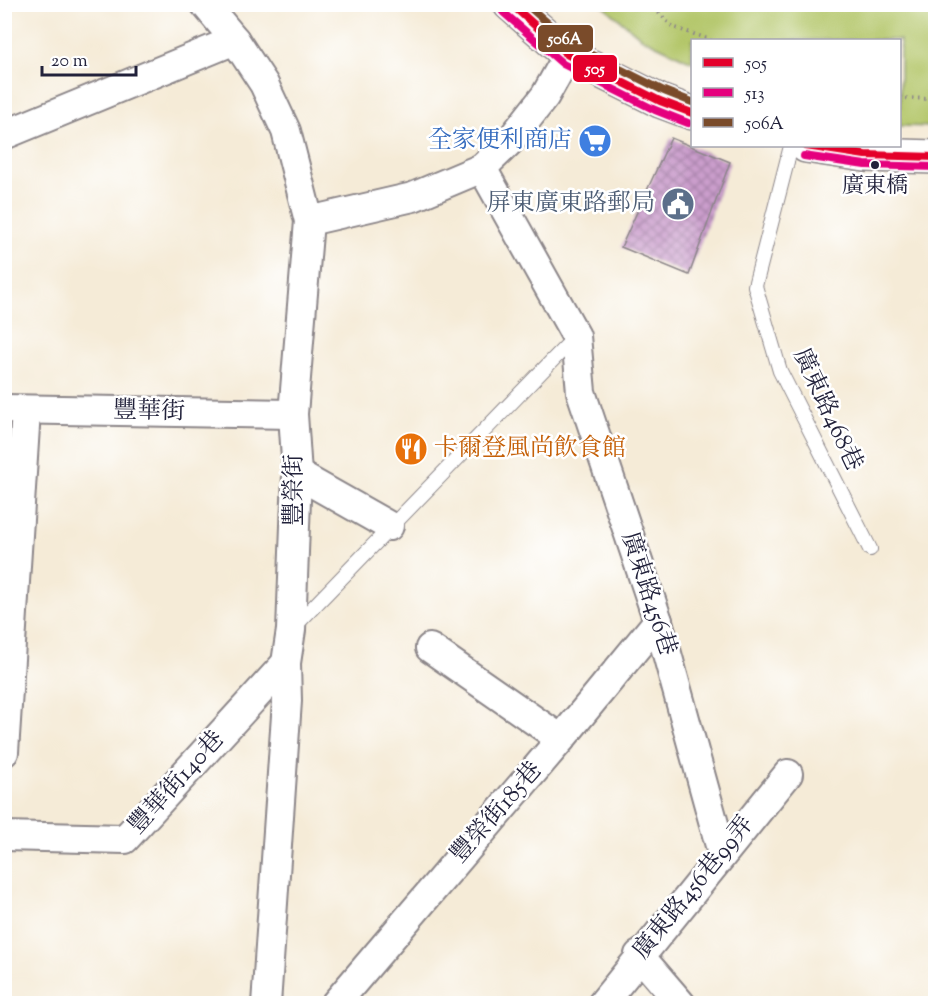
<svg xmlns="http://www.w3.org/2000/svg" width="940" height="1008" viewBox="0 0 940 1008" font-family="'Sorts Mill Goudy','Noto Serif TC',serif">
<defs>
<pattern id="building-cross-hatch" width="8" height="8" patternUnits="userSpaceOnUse" patternTransform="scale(1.5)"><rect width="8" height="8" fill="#cb9ecc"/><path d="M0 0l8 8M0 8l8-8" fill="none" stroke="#a480a7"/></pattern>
</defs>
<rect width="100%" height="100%" fill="#fff"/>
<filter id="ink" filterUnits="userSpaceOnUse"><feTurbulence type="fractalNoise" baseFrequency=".0167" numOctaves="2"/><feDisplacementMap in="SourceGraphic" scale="12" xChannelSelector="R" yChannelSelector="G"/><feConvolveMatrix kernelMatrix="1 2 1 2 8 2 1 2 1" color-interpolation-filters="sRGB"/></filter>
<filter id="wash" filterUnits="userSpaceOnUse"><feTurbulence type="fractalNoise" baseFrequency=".008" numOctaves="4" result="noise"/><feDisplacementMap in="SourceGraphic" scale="24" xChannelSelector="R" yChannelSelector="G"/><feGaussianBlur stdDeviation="1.35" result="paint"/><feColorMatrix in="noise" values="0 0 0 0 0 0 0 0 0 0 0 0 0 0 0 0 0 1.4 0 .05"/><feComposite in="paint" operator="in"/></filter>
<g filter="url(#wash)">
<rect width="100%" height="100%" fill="#f5ebd7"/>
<polygon fill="#b3c669" stroke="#6a7452" stroke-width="1.5" points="602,5 935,5 935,127 900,126 900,40 692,40 692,62 642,38"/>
<g id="blocks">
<polygon fill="url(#building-cross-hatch)" points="671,138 730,162 689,275 621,247"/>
</g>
</g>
<g filter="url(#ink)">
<use href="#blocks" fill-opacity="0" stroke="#8c8689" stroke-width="1.5"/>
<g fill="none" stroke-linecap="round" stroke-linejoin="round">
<g stroke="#8c8689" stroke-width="16">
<g id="service">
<polyline points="791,146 755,286 780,371 870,549"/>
<polyline points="294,627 575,337"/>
</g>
</g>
<g stroke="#8c8689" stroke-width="32">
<g id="minor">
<polyline points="205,4 235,40 264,84 286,131 309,221 293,414 297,474 291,630 286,663 287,701 266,1004"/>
<polyline points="4,135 235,40"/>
<polyline points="482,168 576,336 581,392 658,621 722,853"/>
<polyline points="309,221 413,197 482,168 509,142 545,96 568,55"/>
<polyline points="4,409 293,414"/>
<polyline points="297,474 389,526"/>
<polyline points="430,648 561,739"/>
<polyline points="4,752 26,411"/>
<polyline points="4,836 125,839 286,663"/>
<polyline points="639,955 681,1004"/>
<polyline points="335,1004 561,739 658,621"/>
<polyline points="602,1004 788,774"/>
</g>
</g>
<g stroke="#8c8689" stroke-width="36">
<g id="tertiary">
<polyline points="510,4 568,55 660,101 692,113"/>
<polyline points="806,146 865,155 936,157"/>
</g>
</g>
<g stroke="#8c8689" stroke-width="4" stroke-dasharray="1.5 4.5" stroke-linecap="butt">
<polyline points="650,4 673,27 711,40"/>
<polyline points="900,98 936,99"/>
</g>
<use href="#service" stroke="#fff" stroke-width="14"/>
<use href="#minor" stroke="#fff" stroke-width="28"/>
<use href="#tertiary" stroke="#fff" stroke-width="33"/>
<g stroke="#fff" stroke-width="12">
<g id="bus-1">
<polyline points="511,4 568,55 660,101 692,113"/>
<polyline points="806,146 865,155 936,157"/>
</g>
</g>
<g stroke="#fff" stroke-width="12">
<g id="bus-2">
<polyline points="503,12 563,64 655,110 688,123"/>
<polyline points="804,156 865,165 936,167"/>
</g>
</g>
<g stroke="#fff" stroke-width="12">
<polyline id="bus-3" points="526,4 574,46 664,91 692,102"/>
</g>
<use href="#bus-1" stroke="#e4002b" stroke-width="8"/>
<use href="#bus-2" stroke="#e5007d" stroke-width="8"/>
<use href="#bus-3" stroke="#7a4b2a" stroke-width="8"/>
</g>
</g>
<defs>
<g id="supermarket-disc" transform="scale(1.725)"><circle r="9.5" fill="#3f7fe0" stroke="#fff"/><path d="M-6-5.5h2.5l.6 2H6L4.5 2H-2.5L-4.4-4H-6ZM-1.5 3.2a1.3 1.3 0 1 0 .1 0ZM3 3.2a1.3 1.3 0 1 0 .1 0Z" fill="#fff"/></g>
<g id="civic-disc" transform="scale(1.725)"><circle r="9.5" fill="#5c6f8a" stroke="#fff"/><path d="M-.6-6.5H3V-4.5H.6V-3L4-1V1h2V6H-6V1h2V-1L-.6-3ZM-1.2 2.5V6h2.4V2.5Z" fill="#fff"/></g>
<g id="restaurant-disc" transform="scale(1.725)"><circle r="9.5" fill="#e8710a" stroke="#fff"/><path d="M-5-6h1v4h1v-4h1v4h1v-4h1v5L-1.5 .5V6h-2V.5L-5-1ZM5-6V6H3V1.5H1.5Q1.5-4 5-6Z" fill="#fff"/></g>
</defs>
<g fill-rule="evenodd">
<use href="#supermarket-disc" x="595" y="141"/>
<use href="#civic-disc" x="678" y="204"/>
<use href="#restaurant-disc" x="411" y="449"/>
</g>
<circle fill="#22223b" stroke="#fff" stroke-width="2" cx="875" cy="165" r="5"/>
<g text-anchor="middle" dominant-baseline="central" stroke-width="5" stroke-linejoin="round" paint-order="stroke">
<g font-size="22" fill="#22223b" stroke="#fff">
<text x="875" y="187">廣東橋</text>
</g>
<g font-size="24" fill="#366cbe" stroke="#fff" text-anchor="end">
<text x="572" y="141">全家便利商店</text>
</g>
<g font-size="24" fill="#4e5e75" stroke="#fff" text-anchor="end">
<text x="655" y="204">屏東廣東路郵局</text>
</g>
<g font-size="24" fill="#22223b" stroke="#fff">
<text transform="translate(827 410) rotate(65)">廣東路468巷</text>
<text transform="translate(149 412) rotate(1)">豐華街</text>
<text transform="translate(295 490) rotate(-90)">豐榮街</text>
<text transform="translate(648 594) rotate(72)">廣東路456巷</text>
<text transform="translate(177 783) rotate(-48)">豐華街140巷</text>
<text transform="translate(497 813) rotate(-49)">豐榮街185巷</text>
<text transform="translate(694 888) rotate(-51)">廣東路456巷99弄</text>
</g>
<g font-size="24" fill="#c56008" stroke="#fff" text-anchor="start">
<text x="434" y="449">卡爾登風尚飲食館</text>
</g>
</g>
<g stroke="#fff" stroke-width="2">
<rect x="537" y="24" width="57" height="29" rx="6" fill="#7a4b2a"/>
<rect x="572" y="54" width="46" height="29" rx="6" fill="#e4002b"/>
</g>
<g font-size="16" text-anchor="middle" font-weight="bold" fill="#fff">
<text x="565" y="44">506A</text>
<text x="595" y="74">505</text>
</g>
<rect width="940" height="1008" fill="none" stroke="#fff" stroke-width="24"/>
<rect x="691" y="39" width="210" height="108" fill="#ffffff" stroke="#a7a7b1" stroke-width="1.5"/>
<rect x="703" y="58" width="30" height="9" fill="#e4002b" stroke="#a7a7b1" stroke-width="1.5"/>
<text x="745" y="69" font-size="18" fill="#22223b">505</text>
<rect x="703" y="88" width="30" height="9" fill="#e5007d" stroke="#a7a7b1" stroke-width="1.5"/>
<text x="745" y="99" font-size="18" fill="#22223b">513</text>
<rect x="703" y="118" width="30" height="9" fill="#7a4b2a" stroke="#a7a7b1" stroke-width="1.5"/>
<text x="745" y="129" font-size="18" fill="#22223b">506A</text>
<path d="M42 66v9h94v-9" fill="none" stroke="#22223b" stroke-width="3"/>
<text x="51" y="66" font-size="18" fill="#22223b" stroke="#ffffff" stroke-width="4.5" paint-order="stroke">20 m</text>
</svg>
